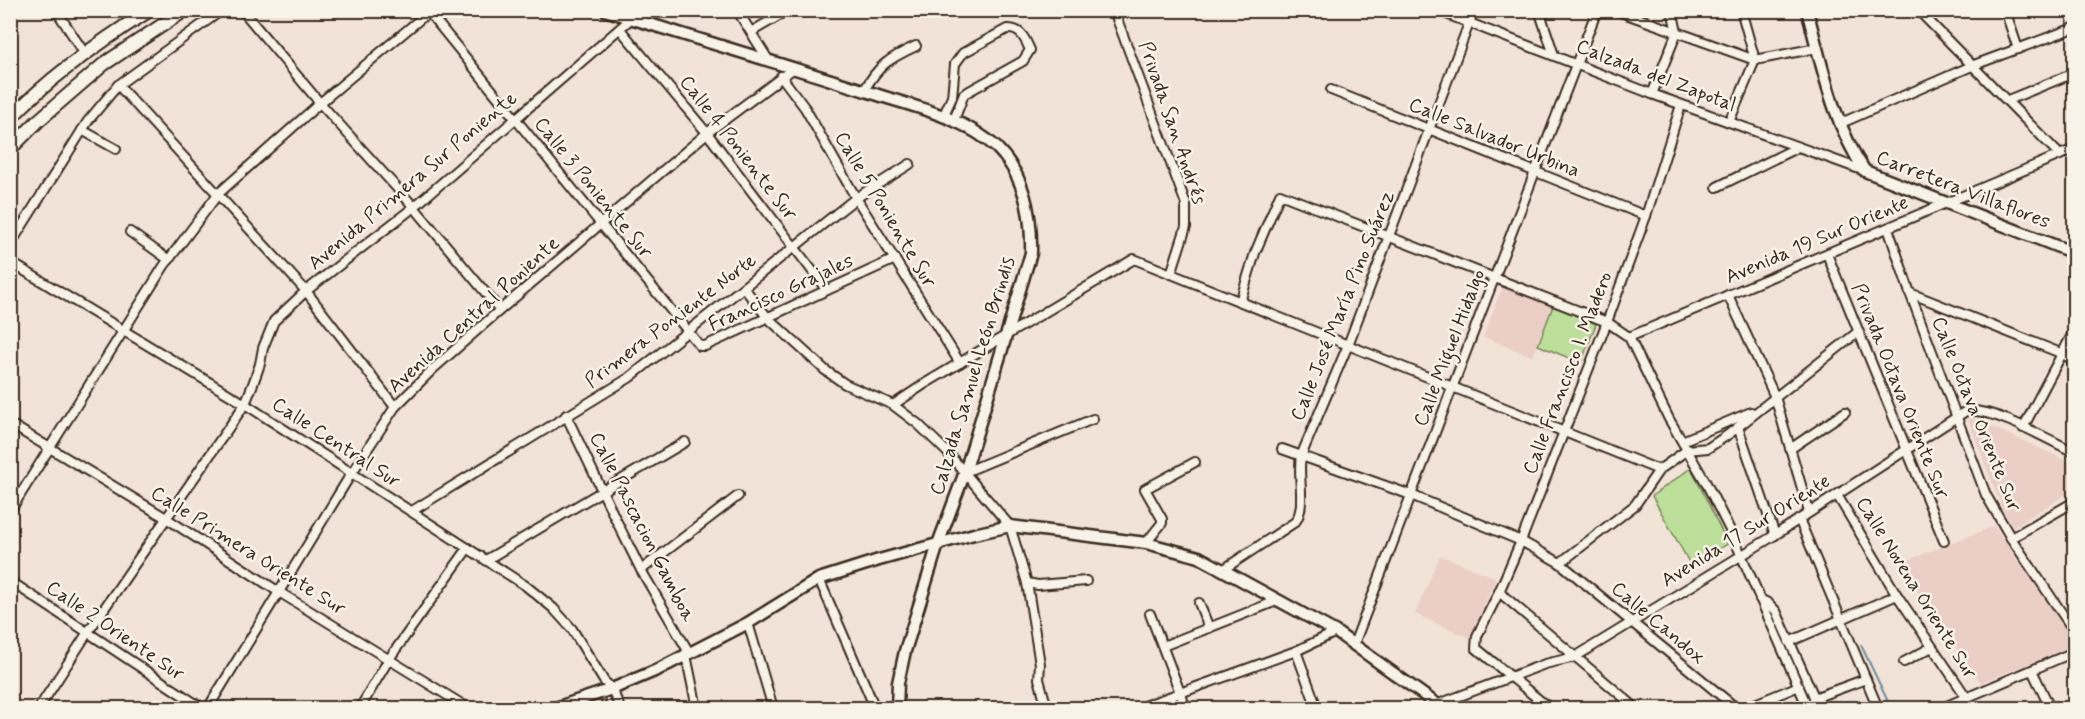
<svg xmlns="http://www.w3.org/2000/svg" width="2085" height="719" viewBox="0 0 2085 719" font-family="Mynerve,sans-serif">
<rect width="100%" height="100%" fill="#f2e3d9"/>
<filter id="ink" filterUnits="userSpaceOnUse"><feTurbulence type="fractalNoise" baseFrequency=".0167" numOctaves="2"/><feDisplacementMap in="SourceGraphic" scale="12" xChannelSelector="R" yChannelSelector="G"/><feConvolveMatrix kernelMatrix="1 2 1 2 8 2 1 2 1" color-interpolation-filters="sRGB"/></filter>
<g filter="url(#ink)">
<g fill="#ebcfc7">
<polygon points="1503,286 1553,306 1533,357 1483,337"/>
<polygon points="1966,415 2074,464 2074,490 2013,527 2002,508"/>
<polygon points="1994,526 2074,641 2074,645 1981,683 1898,564"/>
<polygon points="1440,555 1496,578 1470,638 1415,614"/>
</g>
<g fill="#bce09a" stroke="#7c855c" stroke-width="1.5">
<polygon points="1553,306 1596,324 1581,363 1538,345"/>
<polygon points="1691,468 1728,544 1690,564 1652,496"/>
</g>
<g fill="none" stroke-linecap="round" stroke-linejoin="round">
<polyline stroke="#6d8f9d" stroke-width="2" points="1861,645 1891,708"/>
<g stroke="#3b2a1e" stroke-width="12">
<g id="minor">
<polyline points="56,10 85,54"/>
<polyline points="242,10 320,103 414,207 500,310"/>
<polyline points="427,10 700,346 705,346 895,259"/>
<polyline points="737,10 769,61"/>
<polyline points="1436,10 1652,94 1865,171"/>
<polyline points="1539,10 1554,55"/>
<polyline points="1615,10 1755,60 1817,48"/>
<polyline points="1918,10 2060,155"/>
<polyline points="2005,10 2018,49"/>
<polyline points="1117,19 1186,204 1186,227 1171,274"/>
<polyline points="620,29 707,133 827,290"/>
<polyline points="751,32 789,10"/>
<polyline points="781,76 805,108 856,198 960,363"/>
<polyline points="118,85 306,291 395,407"/>
<polyline points="1331,90 1646,216"/>
<path d="M864 91C878 65 890 58 916 46"/>
<polyline points="1652,94 1677,32 1672,10"/>
<polyline points="10,100 22,106"/>
<polyline points="2008,100 2074,73"/>
<path d="M943 117 952 97 955 64 963 53 1007 29C1021 28 1025 39 1030 50L1023 61 964 94 954 120"/>
<polyline points="1729,122 1755,60 1741,10"/>
<polyline points="1839,124 1974,65 2074,28"/>
<polyline points="82,130 116,149"/>
<polyline points="1717,187 1798,147"/>
<polyline points="1888,228 1910,293 1986,495 2011,538 2074,631"/>
<polyline points="130,232 169,260"/>
<polyline points="10,245 88,121 118,85 222,10"/>
<polyline points="1827,254 1944,541"/>
<polyline points="10,262 245,404 526,586 553,608 572,629 604,681 612,689 620,708"/>
<polyline points="744,288 768,318 825,370 845,384 893,405 918,424 947,452 1010,526 1027,583 1040,664 1039,679 1047,708"/>
<polyline points="1910,293 2063,354 2074,361"/>
<polyline points="1728,295 1775,397 1809,512"/>
<polyline points="1240,302 1255,253 1280,194 1607,322 1629,337 1669,419 1705,481 1732,534 1808,708"/>
<polyline points="1629,337 2074,149"/>
<polyline points="893,405 926,383 1134,259 1659,470"/>
<polyline points="566,415 616,520 641,570 687,649 686,655 697,708"/>
<polyline points="10,424 166,518 279,592 468,708"/>
<polyline points="1738,427 1775,535"/>
<polyline points="2023,428 2074,331"/>
<polyline points="1682,441 1751,412"/>
<polyline points="1282,449 1411,495 1521,541 1560,563 1736,708"/>
<polyline points="1790,449 1845,412"/>
<polyline points="965,472 1093,419"/>
<polyline points="1837,495 1897,595 1967,698"/>
<polyline points="10,511 164,266 218,194 320,103 431,10"/>
<polyline points="412,511 629,378 856,198 910,164"/>
<polyline points="1799,519 1878,708"/>
<polyline points="2011,538 2074,502"/>
<polyline points="1146,543 1162,523 1162,519 1145,489 1195,462"/>
<polyline points="486,560 685,442"/>
<polyline points="1560,563 1635,505 1659,470 1687,450 1708,448 1729,434 1858,332"/>
<path d="M1224 569 1295 522C1307 507 1297 476 1301 456L1348 345 1474 10"/>
<polyline points="641,570 738,496"/>
<polyline points="819,579 875,708"/>
<polyline points="10,581 202,708"/>
<polyline points="1027,583 1038,585 1086,581"/>
<polyline points="1499,592 1636,708"/>
<polyline points="1760,599 1768,603 1776,611 1819,708"/>
<polyline points="1199,603 1209,628"/>
<polyline points="1150,614 1186,708"/>
<polyline points="748,623 773,708"/>
<polyline points="1789,642 1897,595"/>
<polyline points="1354,644 1597,10"/>
<polyline points="1163,646 1279,600"/>
<polyline points="1296,651 1317,708"/>
<polyline points="1904,662 1932,647"/>
<polyline points="2032,670 2050,708"/>
<polyline points="1814,698 1866,679"/>
<polyline points="1144,706 1296,651 1336,632"/>
<polyline points="39,708 88,632 245,404 253,384 260,364 263,348 274,321 306,291 414,207 641,10"/>
<polyline points="208,708 351,474 395,407 433,369 500,310 707,133 794,68"/>
<polyline points="360,708 389,659 468,548"/>
<path d="M1428 708 1545 664 1575 657 1775 535 1966 411C1995 408 2047 439 2074 452"/>
<polyline points="1549,708 1476,648 1477,636 1499,592 1521,541 1607,322 1646,216 1681,105"/>
<polyline points="1745,708 1799,686"/>
<polyline points="1942,708 2074,652"/>
</g>
</g>
<g stroke="#3b2a1e" stroke-width="15">
<g id="tertiary">
<path d="M605 10C693 38 782 64 869 92 913 107 963 116 997 148 1025 176 1032 215 1031 253L965 472 938 544 905 651 898 683 897 708"/>
<polyline points="555,708 612,689 657,670 748,623 819,579 879,560 974,534 1010,526 1146,543 1199,557 1336,632 1442,708"/>
</g>
</g>
<g stroke="#3b2a1e" stroke-width="15">
<path id="secondary" d="M1807 10C1822 65 1833 124 1865 171L2074 253"/>
</g>
<g stroke="#3b2a1e" stroke-width="16">
<g id="primary">
<path d="M10 119C47 79 104 39 150 10"/>
<polyline points="10,149 39,120 104,64 185,10"/>
</g>
</g>
<use href="#minor" stroke="#f7f3e8" stroke-width="8"/>
<use href="#tertiary" stroke="#f7f3e8" stroke-width="10"/>
<use href="#secondary" stroke="#f7f3e8" stroke-width="10"/>
<use href="#primary" stroke="#f7f3e8" stroke-width="12"/>
</g>
</g>
<g text-anchor="middle" dominant-baseline="central" stroke-width="5" stroke-linejoin="round" paint-order="stroke">
<g font-size="20" fill="#3b2a1e" stroke="#f7f3e8">
<text transform="translate(1656 76) rotate(21)">Calzada del Zapotal</text>
<text transform="translate(1172 123) rotate(71)">Privada San Andrés</text>
<text transform="translate(1494 138) rotate(22)">Calle Salvador Urbina</text>
<text transform="translate(738 148) rotate(52)">Calle 4 Poniente Sur</text>
<text transform="translate(413 181) rotate(-40)">Avenida Primera Sur Poniente</text>
<text transform="translate(593 188) rotate(51)">Calle 3 Poniente Sur</text>
<text transform="translate(1963 190) rotate(21)">Carretera Villaflores</text>
<text transform="translate(885 210) rotate(59)">Calle 5 Poniente Sur</text>
<text transform="translate(1817 240) rotate(-23)">Avenida 19 Sur Oriente</text>
<text transform="translate(781 293) rotate(-25)">Francisco Grajales</text>
<text transform="translate(1343 306) rotate(-68)">Calle José María Pino Suárez</text>
<text transform="translate(474 315) rotate(-42)">Avenida Central Poniente</text>
<text transform="translate(671 321) rotate(-37)">Primera Poniente Norte</text>
<text transform="translate(1450 348) rotate(-69)">Calle Miguel Hidalgo</text>
<text transform="translate(1568 373) rotate(-69)">Calle Francisco I. Madero</text>
<text transform="translate(973 376) rotate(-73)">Calzada Samuel León Brindis</text>
<text transform="translate(1900 391) rotate(68)">Privada Octava Oriente Sur</text>
<text transform="translate(1976 414) rotate(68)">Calle Octava Oriente Sur</text>
<text transform="translate(336 443) rotate(33)">Calle Central Sur</text>
<text transform="translate(642 527) rotate(63)">Calle Pascacion Gamboa</text>
<text transform="translate(1746 531) rotate(-32)">Avenida 17 Sur Oriente</text>
<text transform="translate(248 551) rotate(32)">Calle Primera Oriente Sur</text>
<text transform="translate(1916 588) rotate(58)">Calle Novena Oriente Sur</text>
<text transform="translate(1658 623) rotate(40)">Calle Candox</text>
<text transform="translate(115 631) rotate(34)">Calle 2 Oriente Sur</text>
</g>
</g>
<rect width="2085" height="719" fill="none" stroke="#f7f3e8" stroke-width="36"/>
<rect x="18" y="18" width="2049" height="683" fill="none" stroke="#3b2a1e" stroke-width="2" filter="url(#ink)"/>
</svg>
